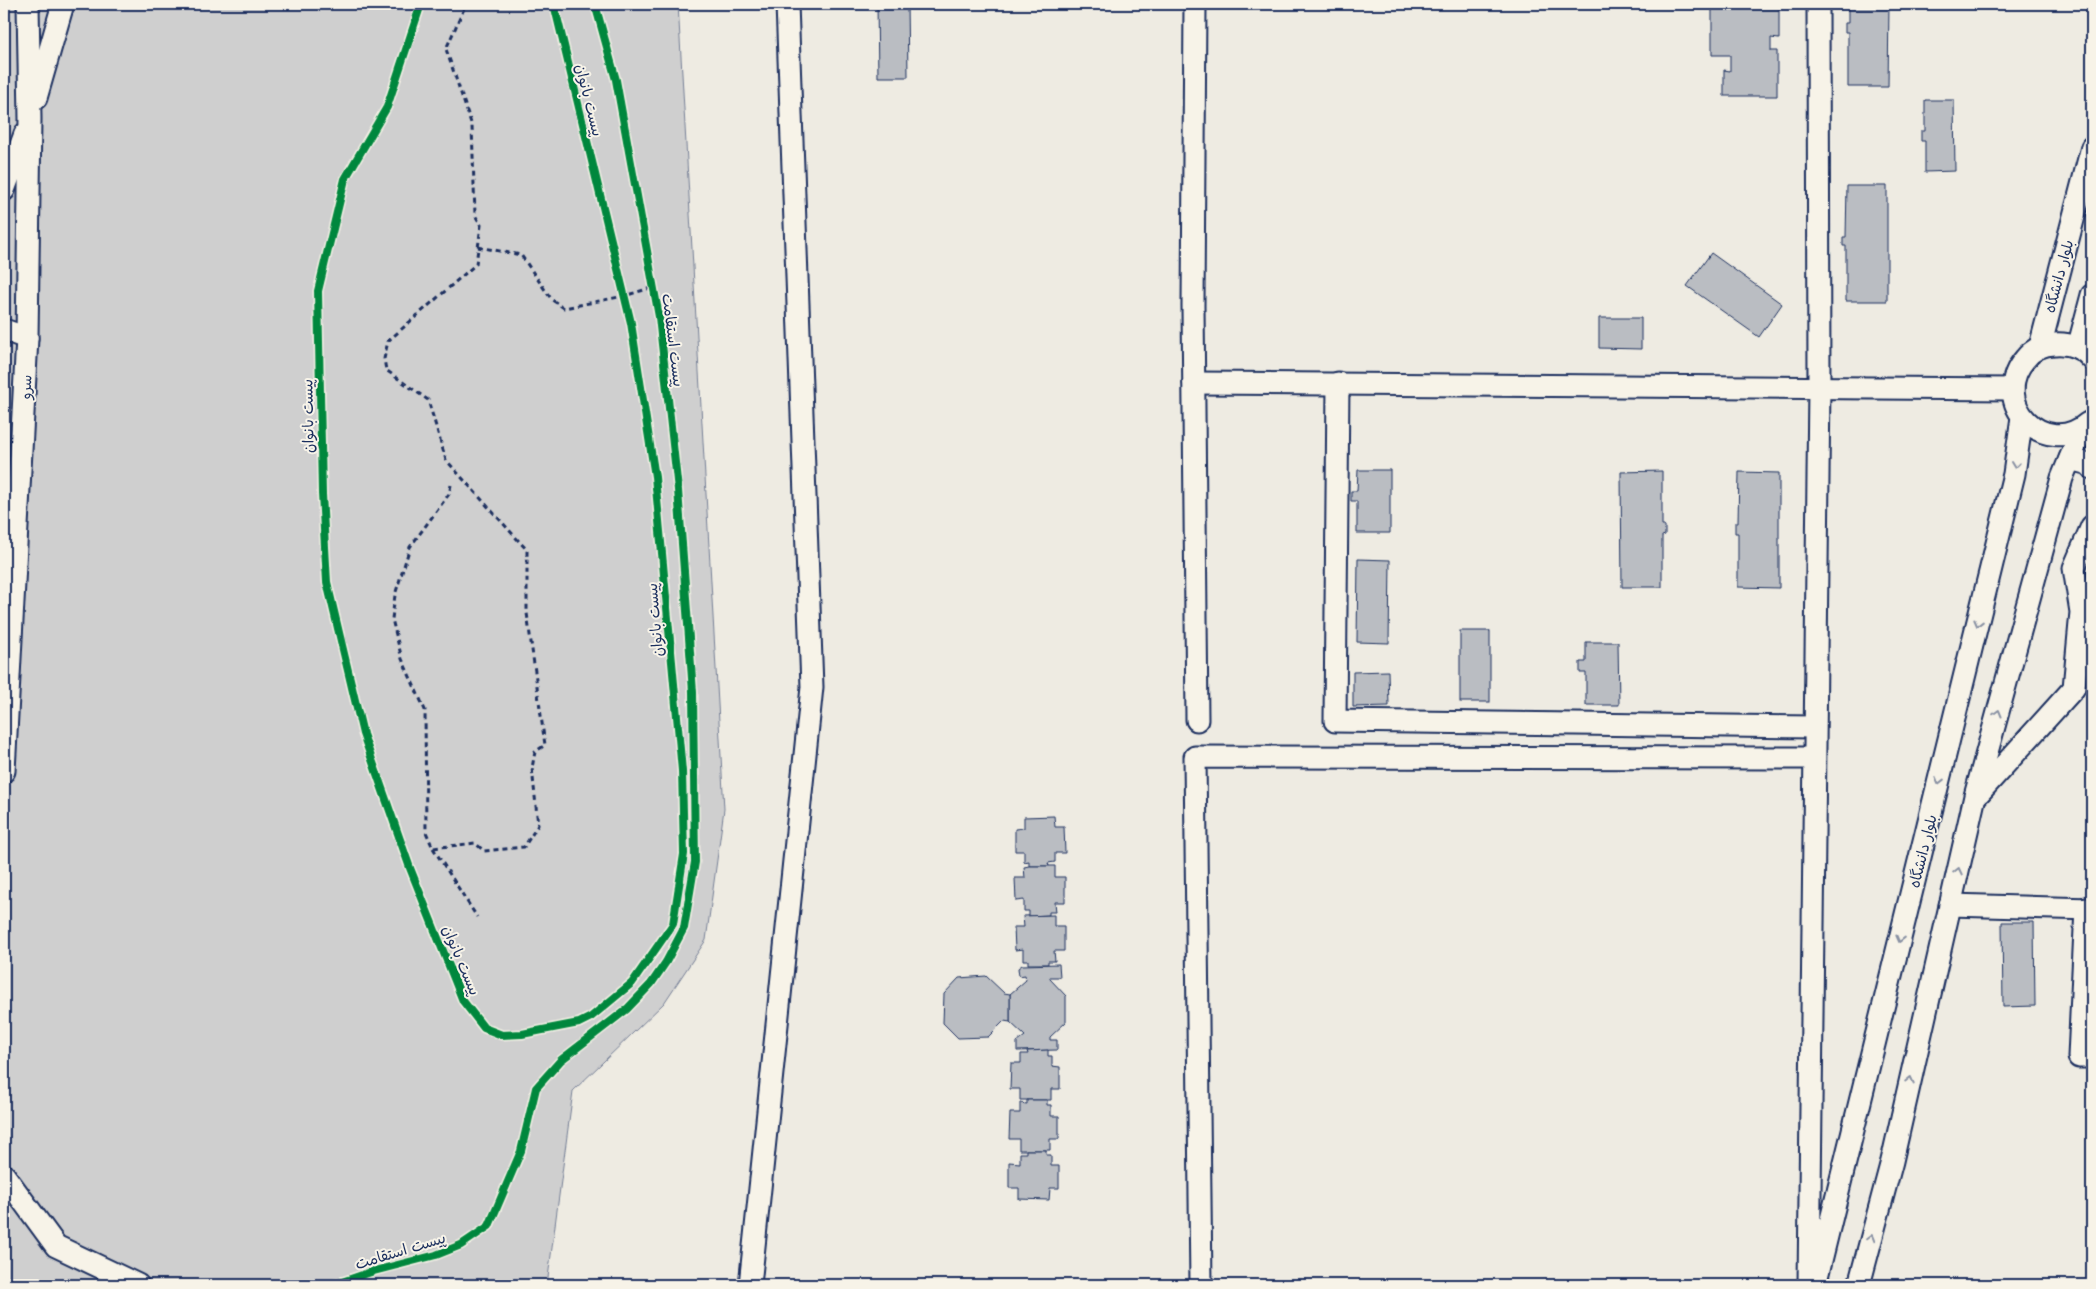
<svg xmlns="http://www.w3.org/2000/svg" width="2096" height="1289" viewBox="0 0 2096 1289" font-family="Mali,'Playpen Sans Arabic',sans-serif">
<rect width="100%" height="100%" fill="#eeebe2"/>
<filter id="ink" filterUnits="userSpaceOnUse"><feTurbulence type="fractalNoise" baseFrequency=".02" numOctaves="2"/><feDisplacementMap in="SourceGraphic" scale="10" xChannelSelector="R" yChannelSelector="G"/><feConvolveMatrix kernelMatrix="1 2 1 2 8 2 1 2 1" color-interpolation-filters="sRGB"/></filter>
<g filter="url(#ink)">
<polygon fill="#cfcfcf" stroke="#757f96" points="4,4 678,4 724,809 706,940 664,1003 573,1091 547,1285 4,1285"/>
<g fill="#babdc2" stroke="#1b2f5e">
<polygon points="877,4 907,4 908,77 878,77"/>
<polygon points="1712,4 1779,4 1779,39 1771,38 1771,51 1777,51 1777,96 1724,96 1724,70 1730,71 1730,55 1712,55"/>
<polygon points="1848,4 1889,4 1888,87 1848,87 1848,32 1845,32 1845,23 1848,23"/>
<polygon points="1925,100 1954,100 1955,171 1925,172 1925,141 1921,141 1921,131 1925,131"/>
<polygon points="1847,186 1887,186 1887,301 1846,301 1846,246 1843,246 1843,237 1846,237"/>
<polygon points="1711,253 1782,304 1759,337 1687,286"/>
<polygon points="1599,318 1641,318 1641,349 1599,348"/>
<polygon points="1358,470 1390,470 1390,533 1357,533 1357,501 1351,501 1351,491 1357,491"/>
<polygon points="1662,471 1662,526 1665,526 1665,535 1662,536 1662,587 1622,587 1621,472"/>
<polygon points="1739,472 1779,473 1779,588 1738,587 1738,533 1735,533 1735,523 1738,523"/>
<polygon points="1358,559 1390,560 1389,643 1357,642"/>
<rect x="1460" y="631" width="30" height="71"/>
<polygon points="1586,642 1618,642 1619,705 1586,705 1586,673 1580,673 1580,662 1586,662"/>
<polygon points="1388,671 1389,706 1353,707 1353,672"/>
<polygon points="1054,816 1055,827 1064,827 1065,853 1055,853 1055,862 1048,863 1049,866 1029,866 1029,861 1024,862 1024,851 1015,851 1015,829 1024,828 1024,817"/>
<polygon points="1029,866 1055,866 1055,877 1065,877 1065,902 1055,902 1056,912 1049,912 1049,915 1029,916 1029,911 1024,911 1024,900 1016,901 1015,878 1025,878 1024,867"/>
<polygon points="1054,915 1054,926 1064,926 1064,951 1054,951 1055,961 1048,961 1048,964 1028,964 1028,960 1023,960 1023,949 1015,950 1014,927 1024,927 1023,916"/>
<polygon points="2002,922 2034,922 2035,1006 2003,1007"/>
<polygon points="1059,964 1060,977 1050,977 1050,979 1066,996 1066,1022 1050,1037 1050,1040 1057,1040 1057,1050 1017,1051 1017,1042 1025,1036 1010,1022 1010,994 1026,980 1025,975 1019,976 1018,968 1022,965"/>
<polygon points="986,976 1004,993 1010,994 1010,1022 1004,1021 988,1037 958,1038 943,1023 944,994 959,978"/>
<polygon points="1048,1050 1048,1056 1052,1056 1052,1066 1060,1067 1060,1089 1051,1089 1051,1100 1020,1100 1020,1089 1010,1089 1011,1063 1021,1063 1021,1054 1028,1054 1027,1051"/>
<polygon points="1027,1100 1047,1100 1047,1105 1051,1105 1051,1116 1059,1116 1059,1139 1050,1139 1050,1150 1019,1150 1019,1139 1009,1139 1010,1113 1020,1113 1020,1103 1027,1104"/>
<polygon points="1026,1150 1046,1150 1046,1155 1051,1155 1051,1166 1059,1166 1059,1188 1050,1188 1049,1200 1019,1199 1019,1188 1009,1188 1009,1162 1020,1163 1020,1153 1026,1153"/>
</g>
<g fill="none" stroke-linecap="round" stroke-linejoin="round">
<g stroke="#1b2f5e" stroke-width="25">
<g id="minor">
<polyline points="1195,4 1193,306 1197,720"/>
<polyline points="36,98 63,4"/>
<polyline points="4,190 25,134"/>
<polyline points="4,330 27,338"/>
<polyline points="2040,347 2092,147"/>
<polyline points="2078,348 2092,295"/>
<polyline points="1194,383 2013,389"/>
<polyline points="1338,383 1335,721 1814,727"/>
<path d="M2088 423C2045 460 1988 402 2025 359 2032 350 2043 344 2055 344 2069 343 2083 348 2092 359"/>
<polyline points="2070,459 2089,464 2092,468"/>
<polyline points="4,771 27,338 30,119 28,4"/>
<polyline points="1979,793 2074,688 2081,612 2074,568 2092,526"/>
<polyline points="1950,905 2092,909"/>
<polyline points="2086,908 2079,1057 2092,1057"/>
<polyline points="4,1175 56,1246 138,1285"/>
<polyline points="1817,1277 2014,474 2022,417"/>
<polyline points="750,1285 812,687 787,4"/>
<polyline points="1201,1285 1195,757 1814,758"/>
<polyline points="1809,1285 1819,386 1818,4"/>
<polyline points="1859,1285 1892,1161 1975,796 2062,478 2082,429"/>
</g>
</g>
<g stroke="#1b2f5e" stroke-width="3" stroke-dasharray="5 4" stroke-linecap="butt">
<polyline points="478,247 521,255 552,300 564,308 624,296 654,287"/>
<polyline points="451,485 449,494 410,547 395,595 392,619 402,659 425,710 426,832 433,848 475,843 484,851 524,847 538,825 532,768 535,752 545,745 527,613 527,550 446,460 428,400 386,370 384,359 388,341 476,264 481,225 475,215 472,126 446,49 466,4"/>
<polyline points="433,848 477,917"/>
</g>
<use href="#minor" stroke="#f7f3e8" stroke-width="21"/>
<g stroke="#f7f3e8" stroke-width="11">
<g id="cycleway">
<polyline points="421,4 387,107 345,179 318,291 322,494 327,582 363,734 410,868 463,1001 484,1028 502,1035 522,1034 579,1023 591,1017 632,983 673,924 684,854 682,771 655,477 631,323 554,4"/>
<polyline points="333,1285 374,1271 436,1255 461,1245 489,1226 521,1151 536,1088 561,1060 627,1009 651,984 666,962 684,928 695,862 693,692 678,490 659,317 616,80 595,4"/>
</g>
</g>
<use href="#cycleway" stroke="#00873e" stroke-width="8"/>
</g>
<defs><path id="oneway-chevron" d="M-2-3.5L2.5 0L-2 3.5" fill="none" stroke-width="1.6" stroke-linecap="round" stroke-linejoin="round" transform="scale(1.25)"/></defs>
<g stroke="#8991a3">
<use href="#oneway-chevron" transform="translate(2015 465) rotate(97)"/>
<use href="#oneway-chevron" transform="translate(1978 623) rotate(104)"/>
<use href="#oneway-chevron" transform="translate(1998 713) rotate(-75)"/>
<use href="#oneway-chevron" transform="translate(1939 781) rotate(104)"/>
<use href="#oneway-chevron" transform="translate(1958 871) rotate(-77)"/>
<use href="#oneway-chevron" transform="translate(1900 939) rotate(104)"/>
<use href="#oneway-chevron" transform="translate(1910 1080) rotate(-77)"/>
<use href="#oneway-chevron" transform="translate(1871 1238) rotate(-75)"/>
</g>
</g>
<g text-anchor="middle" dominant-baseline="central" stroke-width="4" stroke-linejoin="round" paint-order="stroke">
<g font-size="15" fill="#1b2f5e" stroke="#f7f3e8">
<text transform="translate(590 100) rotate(76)">پیست بانوان</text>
<text transform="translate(2058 276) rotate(-75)">بلوار دانشگاه</text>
<text transform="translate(674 340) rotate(83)">پیست استقامت</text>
<text transform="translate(25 387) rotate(-87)">سرو</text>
<text transform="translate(307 416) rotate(-91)">پیست بانوان</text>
<text transform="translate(654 620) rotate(-95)">پیست بانوان</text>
<text transform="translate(1922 851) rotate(-76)">بلوار دانشگاه</text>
<text transform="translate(462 960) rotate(67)">پیست بانوان</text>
<text transform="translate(400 1250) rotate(-17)">پیست استقامت</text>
</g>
</g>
<rect width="2096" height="1289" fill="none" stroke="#f7f3e8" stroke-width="20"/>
<rect x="10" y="10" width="2076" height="1269" fill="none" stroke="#1b2f5e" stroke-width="2" filter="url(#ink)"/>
</svg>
